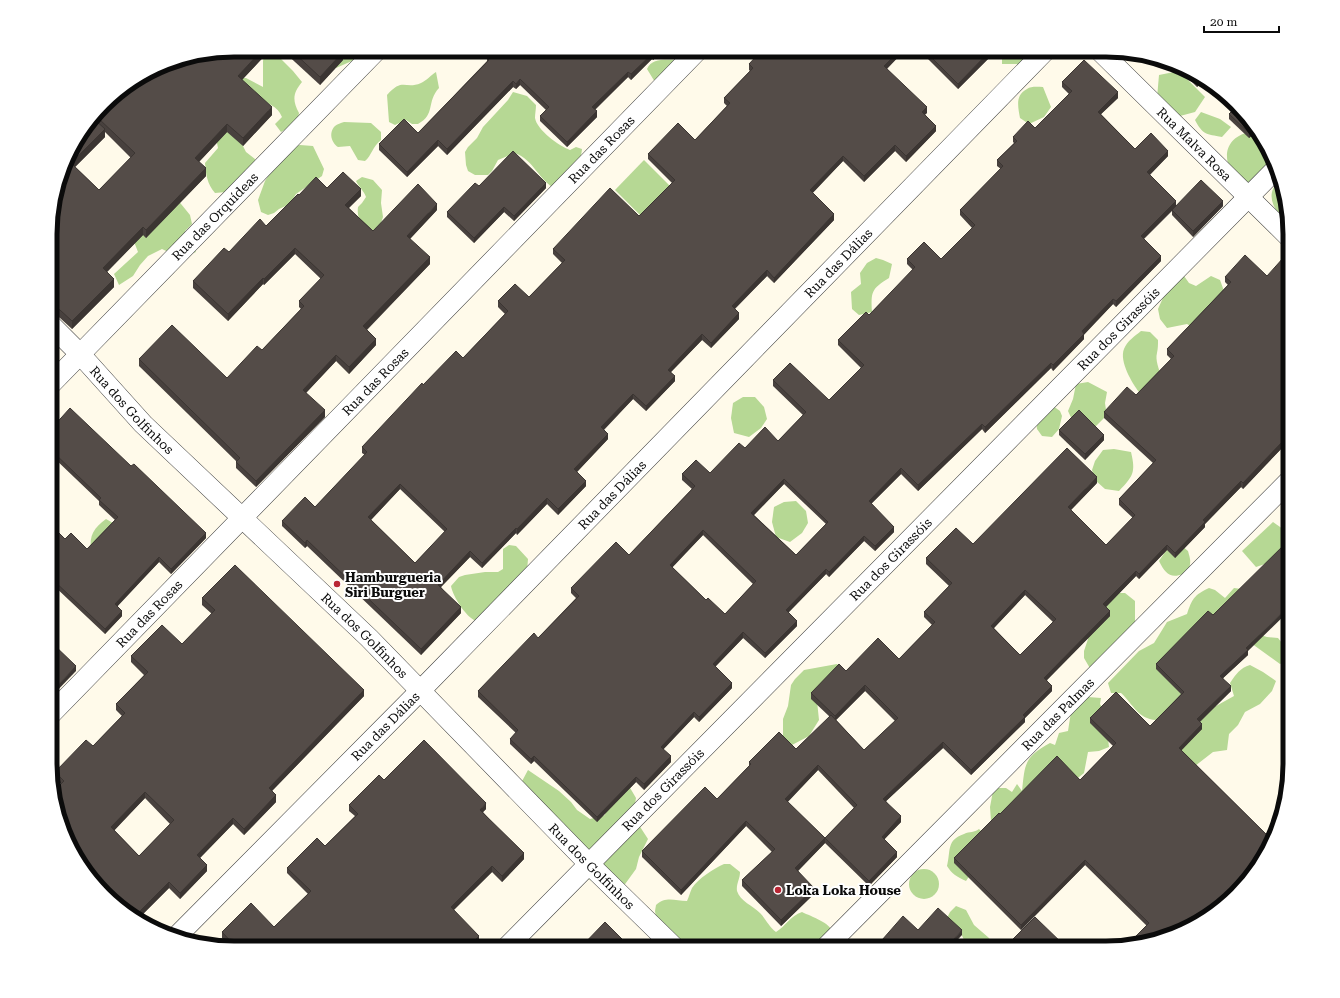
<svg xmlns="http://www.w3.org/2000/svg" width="1340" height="998" viewBox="0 0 1340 998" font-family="'Roboto Serif',serif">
<rect width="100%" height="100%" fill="#fffaea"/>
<g fill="#b6d894">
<path d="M272 50 293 71 302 82C293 93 292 100 299 113L297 123 281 132 275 124 282 117C277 105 269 106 261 98 254 92 247 85 240 78H246L263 87V61L265 52Z"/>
<polygon points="310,50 366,50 361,57 336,68 319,59"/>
<polygon points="1008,50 1037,50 1019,64 1002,64 1002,58"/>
<path d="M676 60 658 87 647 69C652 58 665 60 676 60Z"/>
<polygon points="1179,71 1205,97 1195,112 1180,116 1157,98 1159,75"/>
<path d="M436 72 439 88C426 102 436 114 418 124H412L406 120 395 125 389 122 387 95C403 77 405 90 421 83 426 81 431 75 436 72Z"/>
<path d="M1043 87 1051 107 1044 117 1029 124 1020 118C1018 107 1015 95 1027 89 1031 86 1038 87 1043 87Z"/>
<path d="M513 92 527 96 536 105C536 109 535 114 535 118 537 130 559 146 570 150L576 147 582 149C580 169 570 177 556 189 539 181 534 160 515 153L498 160 492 171 488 175H475L468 171 466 165 465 152 468 147 477 138 483 127 508 100Z"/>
<path d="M1201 112 1220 119 1231 127 1222 137C1206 134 1203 135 1195 120Z"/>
<path d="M344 122 371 123 381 132V140C372 147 372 155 365 161L358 160 350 146 338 147C332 143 328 133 335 126 337 124 341 123 344 122Z"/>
<path d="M226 128 241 142 246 152 255 159V165L226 192 215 193C207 184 206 174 205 163L218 148 215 133Z"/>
<path d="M1250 132H1254L1271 152 1275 167C1270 170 1260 180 1255 182 1229 188 1210 140 1250 132Z"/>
<polygon points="300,145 313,146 324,169 322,176 296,194 290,204 279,209 274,213 268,215 261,212 258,200 265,181 279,159 294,146"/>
<polygon points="644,160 670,186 641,216 615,190"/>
<path d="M362 177 373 180 382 190 381 203 383 217 381 223V229L376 233C365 227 356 221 358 207L362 203 366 197C364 191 359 187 356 181Z"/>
<path d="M1279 181 1290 222V227C1281 218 1267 203 1273 189 1274 186 1277 183 1279 181Z"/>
<polygon points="177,199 190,215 192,224 185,231 196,252 181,258 162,249 148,256 140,265 133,276 119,285 114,274 138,252 133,239"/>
<path d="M876 258 883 260 892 264 889 278C871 289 871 292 872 312L859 315 852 309 851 292 861 284 860 273 867 263Z"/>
<polygon points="1184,276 1189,283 1196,286 1211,276 1220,280 1224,291 1195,329 1187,324 1167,328 1160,319 1158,309 1171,280"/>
<path d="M1141 331 1150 332 1158 340C1158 345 1158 348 1157 353 1155 360 1159 369 1161 376L1148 391 1139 392C1132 383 1119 361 1124 349 1127 341 1135 336 1141 331Z"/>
<polygon points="1088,382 1107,392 1105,403 1106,410 1104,418 1095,427 1074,424 1068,411 1073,399 1076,384"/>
<polygon points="743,397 755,397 764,407 767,419 761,428 749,437 734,433 731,418 733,403"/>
<polygon points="1053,406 1060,411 1062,416 1059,429 1052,437 1042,436 1037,429 1036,419"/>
<path d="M1114 449 1131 452C1136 473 1133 476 1119 491L1105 489 1095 480 1092 470 1095 461 1103 450Z"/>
<polygon points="796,501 806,511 808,523 802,533 790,542 776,537 772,522 774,507 784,502"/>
<path d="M106 519 113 523 91 550C89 535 94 528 106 519Z"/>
<polygon points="1273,522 1290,534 1290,542 1271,562 1256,567 1242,551"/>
<path d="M509 545 516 546 528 559 527 571 476 621C466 617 453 597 451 586L459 577 465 575 485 572H498L503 569V549Z"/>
<path d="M1173 545 1182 546 1188 551C1189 555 1191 560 1190 564 1190 568 1186 572 1183 574 1170 579 1165 573 1159 561L1165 552Z"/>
<path d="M1209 588 1215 590 1225 598 1234 588 1249 590 1254 633 1267 637 1278 638 1286 648 1289 638 1290 621V660L1280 664 1244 638 1186 687 1179 701 1156 720C1138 719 1133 704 1121 693H1111L1108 683 1139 651 1154 643 1159 635 1167 622 1187 614C1192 599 1194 595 1209 588Z"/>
<polygon points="1119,593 1125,593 1135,601 1135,627 1091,670 1084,658 1084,651 1088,639 1089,626 1092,614"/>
<polygon points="837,664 844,670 817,701 819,720 809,736 792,745 783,738 783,719 788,706 791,685 795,679 804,670"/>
<path d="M1250 665 1263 672 1276 681 1272 691 1260 704 1245 712 1238 725 1229 734 1227 750 1213 752 1195 766 1146 748 1208 706H1216L1234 696 1230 683C1236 674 1240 668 1250 665Z"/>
<path d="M1088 697 1101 698 1100 704 1105 713 1109 747 1099 751 1088 752 1084 773 1062 791 991 821 990 807 993 791 998 788H1006L1012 792 1017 784 1022 791C1025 764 1024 757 1050 743L1055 745 1059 733 1068 731 1071 712Z"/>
<polygon points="528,770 559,791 571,802 577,810 590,819 605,815 606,803 626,781 636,798 633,816 648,839 639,857 636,869 615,898 586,877 559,845 520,785"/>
<path d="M979 829 981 831 970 875 966 881C957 877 952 874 947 866 951 851 946 840 964 834 970 831 974 833 979 829Z"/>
<path d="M724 864H730L740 872C740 879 736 884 737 891 740 901 753 906 760 913 766 919 769 927 776 932 786 926 790 916 802 912 812 917 830 922 834 934 835 938 835 944 835 948H687L657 924 655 911 656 905C666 896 675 901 687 901 689 897 690 892 692 888 699 878 713 869 724 864Z"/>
<circle cx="924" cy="884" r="15"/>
<path d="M956 906 966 910 974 925 989 938 995 948H965C965 934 956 927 947 918L950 912Z"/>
<path d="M854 940C862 940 868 941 873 948H841L847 943Z"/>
</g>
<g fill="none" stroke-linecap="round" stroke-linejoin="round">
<g stroke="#3e3e3e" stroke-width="21">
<g id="minor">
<path id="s1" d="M1099 50 1290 238"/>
<path id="s2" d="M52 326 80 354 143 424 369 638 589 864 675 948"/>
<path id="s3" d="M52 383 377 50"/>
<path id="s4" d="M52 713 698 50"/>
<path id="s5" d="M176 937 420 691 1046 50"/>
<path id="s6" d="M506 948 1276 169"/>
<path id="s7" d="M825 948 1290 480"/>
</g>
</g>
<use href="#minor" stroke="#fff" stroke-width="20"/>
</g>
<g fill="#48413e" fill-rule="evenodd">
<path d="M234 50H270L242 80 272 115 243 146 227 132 199 162 206 176 146 238 143 235 107 272 114 287 72 329 60 318 55 315H52V210L98 123V118L125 90 124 89 164 64ZM105 132 131 158 99 190 75 167 105 137Z"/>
<polygon points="282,50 341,50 343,60 320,85"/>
<polygon points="494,50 664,50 653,60 652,59 631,80 628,77 595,110 597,117 567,147 540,121 540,116 546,110 520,85 516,89 513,87 447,155 438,146 407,177 379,150 379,144 418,133 487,61 487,58"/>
<polygon points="667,50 682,50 675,57"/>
<path d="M905 50 887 69 927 113 925 114 936 131 906 162 895 151 864 182 843 161 812 193 834 220 774 283 767 276 735 309 739 319 711 348 702 340 671 372 675 381 646 411 633 399 604 430 608 439 577 472 586 486 558 515 547 504 517 535 516 533 482 568 470 557 441 587 461 613 421 655 307 546 305 548 282 526V521L315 507 365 455 362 453V447L423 385 463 358 505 314 498 307V301L529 297 562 263 553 254V249L639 216 672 183 648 159V154L695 140 727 106 724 103V98L750 71 749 70V64ZM400 489 445 532 415 563 371 520Z"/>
<polygon points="919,50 1002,50 995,58 992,55 958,89"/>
<polygon points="1173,63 1176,64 1204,80 1197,87"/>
<path d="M1062 82 1118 98 1101 114 1135 149 1168 156 1150 175 1176 205 1223 206 1193 237 1172 215V211L1144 239 1161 261 1116 307 1113 304 1084 334V339L1053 371 1051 368 985 433 982 429 918 491 901 474 871 504 894 532 875 551 864 541 829 577 826 574 788 613 797 626 765 658 743 638 715 667 732 688 699 722 694 717 663 749 671 762 644 790 636 782 597 822 534 761 531 764 510 744V739L516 733 478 697V691L538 638 576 598 571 593V588L629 555 692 489 682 480V474L710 473 745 448 778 441 803 415 773 386V380L829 400 861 368 838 345V340L869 315 913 270 907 264V259H941L972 228 960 215V210L1001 169 997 166V160L1014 143 1013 142V137L1035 128 1069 94 1062 87ZM784 484 826 524 796 555 754 515ZM703 535 753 584 725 614 706 600 672 567Z"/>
<polygon points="1229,114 1255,133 1249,138 1229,119"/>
<polygon points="479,186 546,188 514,221 504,212 474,243 447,217 447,212"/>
<polygon points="327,188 361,196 349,208 373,231 437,210 410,239 430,264 367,330 376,345 349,374 336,361 306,393 325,417 256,487 236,468 236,461 139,366 139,359 227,378 262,350 301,309 299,307 299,301 321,279 295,254 264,285 263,284 228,321 193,288 193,281 229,252 266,226 299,195"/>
<path d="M1290 263V451L1288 453 1282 448 1243 489 1241 487 1205 524V527L1175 558 1167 550 1139 579 1136 576 1106 607 1110 616 1047 680 1052 691 1025 718V722L971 775 943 748 886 801 901 822 884 839 897 857 869 886 825 843 798 871 814 894 781 926 742 886V880L772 852 746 826 681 895 642 857V851L717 799 749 766V762L796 749 830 717 811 699V693L846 671 899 659 932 625 924 617V612L949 586 926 564V558L973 544 1097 483 1071 510 1106 545 1133 518 1119 505V499L1153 463 1104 418V412L1136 395 1171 359 1167 355V349L1228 285 1225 282V277L1267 276ZM1025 595 1053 622 1020 655 994 628ZM865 691 895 721 864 750 836 720ZM818 770 854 808 825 838 787 802Z"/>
<polygon points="52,428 206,538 171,574 159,562 117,606 122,616 105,634 52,584 52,526 65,539 87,549 115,520 99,505 99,501 52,456"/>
<polygon points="1059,430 1104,440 1085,460 1059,435"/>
<path d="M202 598 364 696 272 791 276 802 244 835 233 824 200 858 207 871 180 899 169 888 138 919 61 784 55 778V772L93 746 122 716 116 710V704L144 675 131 662V656L182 644 212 614 202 605ZM145 798 170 824 139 856 114 830Z"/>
<polygon points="1248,651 1248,655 1223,678 1231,691 1200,722 1202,729 1181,750 1272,840 1147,926 1085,865 1021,930 954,863 954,858 1000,814 1080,780 1113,746 1090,723 1090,718 1150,726 1181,694 1156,669 1156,664"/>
<polygon points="384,780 486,809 483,812 524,859 502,882 492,872 453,910 479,942 473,948 231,948 222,938 222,932 274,927 308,894 287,873 287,868 325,846 355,816 349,811 349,805"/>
</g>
<g fill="#3b3532">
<polygon points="262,50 270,50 238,84 238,76"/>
<polygon points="658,50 664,50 653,60 653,55"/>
<polygon points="676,50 682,50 675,57 675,52"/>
<polygon points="900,50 905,50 884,71 884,66"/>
<polygon points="991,50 992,50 992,55 958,89 958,84"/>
<polygon points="997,50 1002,50 995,58 995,52"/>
<polygon points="343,52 343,60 320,85 320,77"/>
<polygon points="652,54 652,59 631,80 631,74"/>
<polygon points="628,72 628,77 592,112 592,107"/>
<polygon points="1201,78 1204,80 1197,87 1197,82"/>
<polygon points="520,79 520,85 516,89 516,84"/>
<polygon points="513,81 513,87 447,155 447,149"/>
<polygon points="1118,92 1118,98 1098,117 1098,112"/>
<polygon points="272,107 272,115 243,146 243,138"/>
<polygon points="927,107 927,113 922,117 922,112"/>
<polygon points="597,111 597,117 567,147 567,142"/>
<polygon points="227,124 227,132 195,166 195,158"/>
<polygon points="936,126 936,131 906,162 906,156"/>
<polygon points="105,129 105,137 71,171 71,163"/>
<polygon points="1253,130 1255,133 1249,138 1249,133"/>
<polygon points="438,140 438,146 407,177 407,172"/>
<polygon points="895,145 895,151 864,182 864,176"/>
<polygon points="1168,151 1168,156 1147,177 1147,172"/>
<polygon points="843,156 843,161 810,196 810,190"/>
<polygon points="206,168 206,176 146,238 146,230"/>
<polygon points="546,183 546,188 514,221 514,216"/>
<polygon points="361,189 361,196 345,211 345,205"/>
<polygon points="1176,201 1176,206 1141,241 1141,236"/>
<polygon points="1223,201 1223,206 1193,237 1193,231"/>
<polygon points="437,204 437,210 407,242 407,236"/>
<polygon points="504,207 504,212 474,243 474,238"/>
<polygon points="834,214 834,220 774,283 774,278"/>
<polygon points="143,227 143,235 103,276 103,268"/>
<polygon points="295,248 295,254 264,285 264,279"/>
<polygon points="1161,256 1161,261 1116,307 1116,301"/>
<polygon points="430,257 430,264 363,333 363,326"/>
<polygon points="767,270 767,276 732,311 732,306"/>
<polygon points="263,278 263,284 228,321 228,314"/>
<polygon points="114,279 114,287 72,329 72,321"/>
<polygon points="1113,299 1113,304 1082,337 1082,331"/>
<polygon points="739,313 739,319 711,348 711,343"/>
<polygon points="702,334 702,340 668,375 668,370"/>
<polygon points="1084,334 1084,339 1053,371 1053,365"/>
<polygon points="55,338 55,346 52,350 52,342"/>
<polygon points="376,339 376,345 349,374 349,367"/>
<polygon points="336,355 336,361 303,396 303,390"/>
<polygon points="1051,363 1051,368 985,433 985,427"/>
<polygon points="675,376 675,381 646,411 646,406"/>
<polygon points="633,394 633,399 601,432 601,427"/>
<polygon points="325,410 325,417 256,487 256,481"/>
<polygon points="982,424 982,429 918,491 918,485"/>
<polygon points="608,434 608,439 574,475 574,469"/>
<polygon points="1104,435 1104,440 1085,460 1085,454"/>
<polygon points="1282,442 1282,448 1243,489 1243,483"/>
<polygon points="1290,445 1290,451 1288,453 1288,447"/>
<polygon points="901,468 901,474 869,506 869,501"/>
<polygon points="1097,477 1097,483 1068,513 1068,507"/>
<polygon points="784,479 784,484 751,518 751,513"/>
<polygon points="586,481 586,486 558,515 558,509"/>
<polygon points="1241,481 1241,487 1205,524 1205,527 1175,558 1175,553 1203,520"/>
<polygon points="400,484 400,489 368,523 368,517"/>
<polygon points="547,498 547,504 517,535 517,529"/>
<polygon points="894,527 894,532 875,551 875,546"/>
<polygon points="516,528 516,533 482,568 482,563"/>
<polygon points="703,530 703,535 670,570 670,565"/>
<polygon points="206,533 206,538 171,574 171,569"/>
<polygon points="864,536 864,541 829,577 829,572"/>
<polygon points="307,540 307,546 305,548 305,543"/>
<polygon points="1167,545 1167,550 1139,579 1139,574"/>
<polygon points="470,551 470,557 438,590 438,585"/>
<polygon points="159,557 159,562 115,609 115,604"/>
<polygon points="826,569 826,574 786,615 786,610"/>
<polygon points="1136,571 1136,576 1103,610 1103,604"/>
<polygon points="1025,590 1025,595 991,631 991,626"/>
<polygon points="1290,605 1290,610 1248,651 1248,655 1220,681 1220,676 1246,648"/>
<polygon points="461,607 461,613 421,655 421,649"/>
<polygon points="122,611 122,616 105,634 105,629"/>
<polygon points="1110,611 1110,616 1044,683 1044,678"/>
<polygon points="797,621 797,626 765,658 765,653"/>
<polygon points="743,632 743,638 713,669 713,664"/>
<polygon points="76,666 76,671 52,696 52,691"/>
<polygon points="732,683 732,688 699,722 699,717"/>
<polygon points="865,685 865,691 835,721 835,716"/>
<polygon points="1052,686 1052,691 1025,718 1025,722 971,775 971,770 1023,715"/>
<polygon points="1231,686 1231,691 1197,724 1197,719"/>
<polygon points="364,690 364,696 269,794 269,788"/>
<polygon points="694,712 694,717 661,752 661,747"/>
<polygon points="1202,724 1202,729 1179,753 1179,748"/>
<polygon points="943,742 943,748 883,804 883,799"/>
<polygon points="534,756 534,761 531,764 531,759"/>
<polygon points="671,756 671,762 644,790 644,784"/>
<polygon points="818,765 818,770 785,805 785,799"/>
<polygon points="636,777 636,782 597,822 597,817"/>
<polygon points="145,792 145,798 111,834 111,827"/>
<polygon points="276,795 276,802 244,835 244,829"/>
<polygon points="486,803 486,809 480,815 480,810"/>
<polygon points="901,816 901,822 882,842 882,837"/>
<polygon points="233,818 233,824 197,861 197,855"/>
<polygon points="746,821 746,826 681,895 681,890"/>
<polygon points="825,838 825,843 795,874 795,868"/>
<polygon points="897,852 897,857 869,886 869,881"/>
<polygon points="524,853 524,859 502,882 502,876"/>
<polygon points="1085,860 1085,865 1021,930 1021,925"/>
<polygon points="207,865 207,871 180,899 180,893"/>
<polygon points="492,866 492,872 451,913 451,907"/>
<polygon points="169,882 169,888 138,919 135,916"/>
<polygon points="814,888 814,894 781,926 781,920"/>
<polygon points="962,930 962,935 950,948 946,948"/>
<polygon points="479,936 479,942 473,948 467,948"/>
</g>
<g fill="#544c48" stroke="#3b3532" fill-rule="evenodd">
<polygon points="234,50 262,50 238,76 272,107 243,138 227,124 195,158 206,168 146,230 143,227 103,268 114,279 72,321 60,310 55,307 52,307 52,210 69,152 94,119 105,129 71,163 99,190 135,153 98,118 129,86 164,64"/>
<polygon points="291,50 341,50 343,52 320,77"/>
<polygon points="494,50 658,50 653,55 652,54 631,74 628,72 592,107 597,111 567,142 540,116 549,107 520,79 516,84 513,81 447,149 438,140 407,172 379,144 404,119 418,133 489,60 487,58"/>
<path d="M762 50H900L884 66 927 107 922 112 936 126 906 156 895 145 864 176 843 156 810 190 834 214 774 278 767 270 732 306 739 313 711 343 702 334 668 370 675 376 646 406 633 394 601 427 608 434 574 469 586 481 558 509 547 498 517 529 516 528 482 563 470 551 438 585 461 607 421 649 307 540 305 543 282 521 305 497 315 507 367 452 362 447 422 383 423 385 456 351 463 358 508 311 498 301 515 284 529 297 565 260 553 249 610 188 639 216 675 180 648 154 678 123 695 140 730 103 724 98 753 68 749 64ZM400 484 447 529 415 563 368 517Z"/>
<polygon points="924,50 991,50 958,84"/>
<path d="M1084 60 1118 92 1098 112 1135 149 1151 133 1168 151 1147 172 1176 201 1141 236 1161 256 1116 301 1113 299 1082 331 1084 334 1053 365 1051 363 985 427 982 424 918 485 901 468 869 501 894 527 875 546 864 536 829 572 826 569 786 610 797 621 765 653 743 632 713 664 732 683 699 717 694 712 661 747 671 756 644 784 636 777 597 817 534 756 531 759 510 739 518 730 478 691 534 633 538 638 579 596 571 588 616 542 629 555 695 486 682 474 696 460 710 473 739 443 745 448 765 427 778 441 806 412 773 380 790 363 829 400 864 365 838 340 866 312 869 315 915 267 907 259 924 242 941 259 975 225 960 210 1003 166 997 160 1017 141 1013 137 1028 121 1035 128 1072 91 1062 82ZM784 479 828 522 796 555 751 513ZM703 530 756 581 725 614 708 598 706 600 670 565Z"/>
<polygon points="1183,68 1201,78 1197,82"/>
<polygon points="1235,108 1253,130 1249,133 1229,114"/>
<polygon points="513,151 546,183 514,216 504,207 474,238 447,212 475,183 479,186"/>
<polygon points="343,172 361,189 345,205 373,231 418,184 437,204 407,236 430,257 363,326 376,339 349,367 336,355 303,390 325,410 256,481 236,462 240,458 139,359 172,325 227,378 257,346 262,350 304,306 299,301 324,275 295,248 264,279 263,278 228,314 193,281 224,248 229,252 260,219 266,226 298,194 299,195 316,177 327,188"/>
<polygon points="1201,180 1223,201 1193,231 1172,210"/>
<path d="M1245 255 1267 276 1284 257 1290 263V445L1288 447 1282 442 1243 483 1241 481 1203 520 1205 522 1175 553 1167 545 1139 574 1136 571 1103 604 1110 611 1044 678 1052 686 1023 715 1025 717 971 770 943 742 883 799 901 816 882 837 897 852 869 881 825 838 795 868 814 888 781 920 742 880 775 849 746 821 681 890 642 851 705 787 717 799 751 764 749 762 779 732 796 749 831 715 864 750 898 718 865 685 835 716 811 693 839 664 846 671 878 638 899 659 935 622 924 612 952 583 926 558 956 528 973 544 1067 448 1097 477 1068 507 1106 545 1135 515 1119 499 1156 460 1104 412 1127 387 1136 395 1174 356 1167 349 1231 282 1225 277ZM1025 590 1056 619 1020 655 991 626ZM818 765 857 805 825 838 785 799Z"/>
<polygon points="52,334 55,338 52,342"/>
<polygon points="70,408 131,466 134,464 206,533 171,569 159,557 115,604 122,611 105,629 52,579 52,526 65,539 71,533 87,549 118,517 99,500 101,498 52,451 52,428"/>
<polygon points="1079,410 1104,435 1085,454 1059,430"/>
<polygon points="1290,539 1290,605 1246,648 1248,650 1220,676 1231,686 1197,719 1202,724 1179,748 1272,840 1252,876 1188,929 1130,942 1149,923 1085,860 1021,925 954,858 999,813 1000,814 1057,756 1080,780 1116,743 1090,718 1116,692 1150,726 1184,692 1156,664 1208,611 1213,615"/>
<path d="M235 565 364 690 269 788 276 795 244 829 233 818 197 855 207 865 180 893 169 882 135 916 137 919 122 910 75 856 53 792 64 781 55 772 86 740 93 746 125 713 116 704 148 672 131 656 162 625 182 644 215 610 202 598ZM145 792 174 820 139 856 111 827Z"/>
<polygon points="52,643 76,666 52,691"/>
<polygon points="424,740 486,803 480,810 524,853 502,876 492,866 451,907 479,936 467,948 237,948 222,932 251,903 274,927 311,891 287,868 317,838 325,846 358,814 349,805 379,775 384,780"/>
<polygon points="938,908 962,930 946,948 875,948 903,916 918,930"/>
<polygon points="1035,917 1067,948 1004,948"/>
<polygon points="605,922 628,945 626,947 627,948 580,948"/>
</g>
<g fill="#b92634" stroke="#fff" stroke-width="1.5">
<circle cx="337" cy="584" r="4"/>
<circle cx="778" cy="890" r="4"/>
</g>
<g text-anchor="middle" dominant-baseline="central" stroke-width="4" stroke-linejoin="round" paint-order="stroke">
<g font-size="13" fill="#0b0b0b" stroke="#fff">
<text stroke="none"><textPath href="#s1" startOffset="134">Rua Malva Rosa</textPath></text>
<text stroke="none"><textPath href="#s4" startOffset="787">Rua das Rosas</textPath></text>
<text stroke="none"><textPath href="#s3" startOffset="233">Rua das Orquídeas</textPath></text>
<text stroke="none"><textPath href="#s5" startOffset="945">Rua das Dálias</textPath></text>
<text stroke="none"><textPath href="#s6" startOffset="871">Rua dos Girassóis</textPath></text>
<text stroke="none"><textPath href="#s4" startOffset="463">Rua das Rosas</textPath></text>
<text stroke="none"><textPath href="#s2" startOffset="116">Rua dos Golfinhos</textPath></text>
<text stroke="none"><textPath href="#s5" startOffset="621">Rua das Dálias</textPath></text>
<text stroke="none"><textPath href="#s6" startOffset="547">Rua dos Girassóis</textPath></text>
<text stroke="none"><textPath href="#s4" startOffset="139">Rua das Rosas</textPath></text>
<text stroke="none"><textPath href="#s2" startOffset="440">Rua dos Golfinhos</textPath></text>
<text stroke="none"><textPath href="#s7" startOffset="330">Rua das Palmas</textPath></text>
<text stroke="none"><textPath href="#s5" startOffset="297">Rua das Dálias</textPath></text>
<text stroke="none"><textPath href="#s6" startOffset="223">Rua dos Girassóis</textPath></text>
<text stroke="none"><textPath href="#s2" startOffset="764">Rua dos Golfinhos</textPath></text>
</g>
<g font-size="13" font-weight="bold" fill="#0b0b0b" stroke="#fff" text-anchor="start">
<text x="345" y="577">Hamburgueria<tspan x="345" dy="15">Siri Burguer</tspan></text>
<text x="786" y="890">Loka Loka House</text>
</g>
</g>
<path d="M0 0H1340V998H0ZM234 57H1106A177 177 0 0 1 1283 234V764A177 177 0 0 1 1106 941H234A177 177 0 0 1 57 764V234A177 177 0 0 1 234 57Z" fill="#fff" fill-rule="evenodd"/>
<path fill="none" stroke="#0b0b0b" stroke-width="5" d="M234 57H1106A177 177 0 0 1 1283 234V764A177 177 0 0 1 1106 941H234A177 177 0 0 1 57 764V234A177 177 0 0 1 234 57Z"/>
<path d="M1204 26v6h75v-6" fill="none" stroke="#0b0b0b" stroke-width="2"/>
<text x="1210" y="26" font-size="12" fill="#0b0b0b" stroke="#ffffff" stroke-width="3" paint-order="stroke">20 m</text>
</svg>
